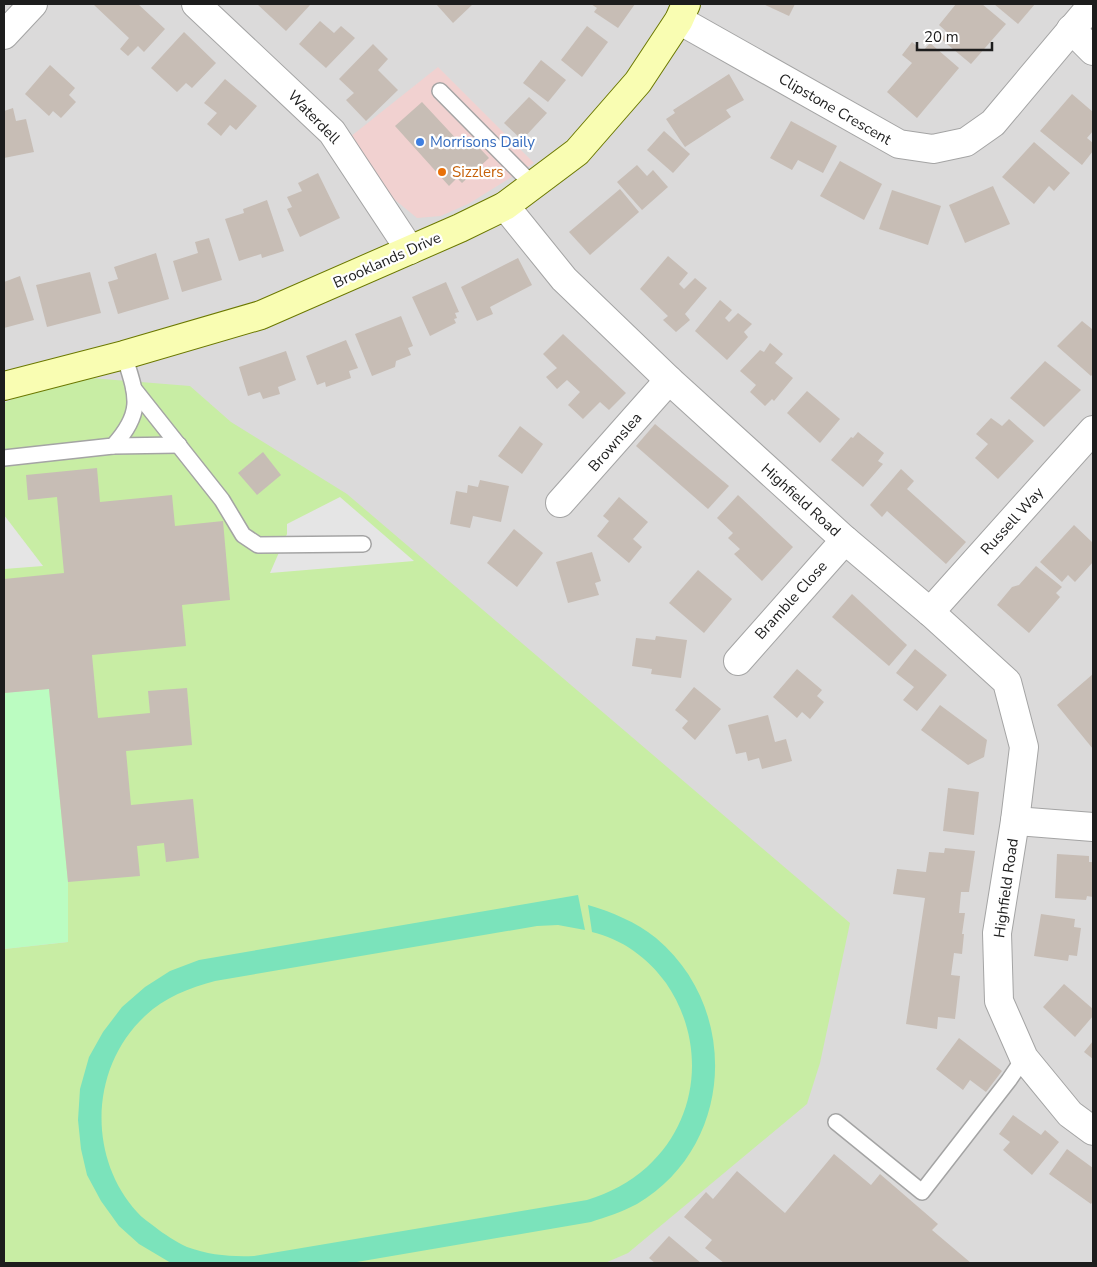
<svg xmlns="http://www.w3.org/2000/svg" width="1097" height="1267" viewBox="0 0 1097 1267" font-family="'Nunito Sans',sans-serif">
<rect width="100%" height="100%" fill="#efebe2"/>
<rect fill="#dbdada" x="4" y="4" width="1089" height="1259"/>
<polygon fill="#f1d1d0" points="438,67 534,163 470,203 441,216 417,218 389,195 350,137"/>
<polygon fill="#c8eda4" points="66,376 190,386 231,422 347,494 850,923 820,1063 807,1104 628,1253 605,1263 4,1263 4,949 68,942 49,689 4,693 4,403"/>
<polygon fill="#bbfcc1" points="49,689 68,882 68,942 4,949 4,693"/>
<path fill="#7be3bb" d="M578 895 585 930 558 925 537 926 215 981C189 988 165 997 145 1016 90 1067 87 1157 137 1212 142 1218 149 1222 155 1227 164 1234 176 1242 187 1247 209 1255 231 1257 254 1256L587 1200C609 1193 629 1183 647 1167 700 1119 706 1041 666 983 648 958 622 939 592 932L588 905C612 912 636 922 656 938 741 1009 734 1147 637 1204 622 1212 606 1217 591 1222L351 1263H171L139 1244 119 1226 101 1201 87 1175 81 1149 78 1120 80 1089 89 1057 103 1032 122 1007 145 987 170 971 199 960Z"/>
<g fill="#e5e5e5">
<polygon points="340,497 414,561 270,573 287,534 287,524"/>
<polygon points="4,515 43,566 4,569"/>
</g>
<g fill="#c7bdb5">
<polygon points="93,4 138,4 165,29 144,52 138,46 128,56 120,49 129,38"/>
<polygon points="257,4 311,4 286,31"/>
<polygon points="436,4 473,4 453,23"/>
<polygon points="591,4 635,4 618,28 594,12 597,8"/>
<polygon points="763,4 795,4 789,16"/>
<polygon points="956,4 982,4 1006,24 971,64 941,39 947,32 939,25"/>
<polygon points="994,4 1035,4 1018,24"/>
<polygon points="320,21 334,33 341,26 355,38 326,68 299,44"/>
<polygon points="587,26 608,42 582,77 561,60"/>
<polygon points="184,32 216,63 192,88 186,83 177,92 151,68"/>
<polygon points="912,42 923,51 930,43 959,68 917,118 887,92 912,63 902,55"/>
<polygon points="373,44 388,59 378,70 398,90 366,121 346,100 354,93 339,79"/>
<polygon points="541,60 566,80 548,102 523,83"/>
<polygon points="50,65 75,88 69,95 76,102 61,118 53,111 49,116 25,94"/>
<polygon points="729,74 744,100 726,110 731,117 685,147 666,119 675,113 673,110"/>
<polygon points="225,79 257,106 236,130 230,125 221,136 207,124 217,113 204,103"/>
<polygon points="1072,94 1093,112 1093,131 1087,138 1093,143 1093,151 1082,165 1040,131"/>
<polygon points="529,97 547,113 522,140 504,123"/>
<polygon points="422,102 462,145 470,138 489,158 462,183 457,178 449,186 395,126"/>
<polygon points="13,108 16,121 26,119 34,152 4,158 4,111"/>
<polygon points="791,121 837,146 823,173 798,160 792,170 770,158"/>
<polygon points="664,131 690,154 673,173 647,150"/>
<polygon points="1034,142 1070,173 1054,191 1049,186 1034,204 1002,177"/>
<polygon points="840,161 882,184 864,220 820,196"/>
<polygon points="637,165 647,176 653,170 668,187 642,210 617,182"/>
<polygon points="318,173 340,218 300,237 287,209 292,207 287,197 302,191 298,183"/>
<polygon points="993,186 1010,224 965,243 949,205"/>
<polygon points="620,189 639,212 590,255 569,232"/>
<polygon points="892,190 941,206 928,245 879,229"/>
<polygon points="267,200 284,251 262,258 261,254 239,261 225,219 244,213 243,209"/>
<polygon points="209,238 222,280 182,292 173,261 198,253 195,242"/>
<polygon points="156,253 169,299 118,314 108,282 118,279 114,267"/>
<polygon points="668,256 688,273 679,284 684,289 695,278 707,288 685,314 690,320 676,332 663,320 668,316 640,289"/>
<polygon points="518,258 532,285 490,307 493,314 477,321 461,287"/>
<polygon points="90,272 101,313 47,327 36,285"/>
<polygon points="20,276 34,320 4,328 4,282"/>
<polygon points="446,282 459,312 455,313 457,318 454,319 456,323 430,336 412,297"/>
<polygon points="720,300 732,310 725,318 729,322 738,313 752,324 744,332 748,337 727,360 695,331"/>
<polygon points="401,316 413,346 408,348 411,355 396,361 395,367 372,376 355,334"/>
<polygon points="1082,321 1092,329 1093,328 1093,374 1091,376 1057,346"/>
<polygon points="563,334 626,393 609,410 600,402 583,419 568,405 580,392 567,380 557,389 546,377 557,368 543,354"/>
<polygon points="346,340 358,368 349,371 351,378 326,387 325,382 317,385 306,356"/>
<polygon points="770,343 783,354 775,363 793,378 774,401 772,399 765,406 750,392 756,385 740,371 760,350 764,352"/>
<polygon points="286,351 296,380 278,387 280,394 263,399 260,392 248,396 239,367"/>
<polygon points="1045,361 1081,390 1044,427 1010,398"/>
<polygon points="807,391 840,419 820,443 787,413"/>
<polygon points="991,418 1002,426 1009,419 1034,441 998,479 975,458 988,444 976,434"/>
<polygon points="655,424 729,486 708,509 636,446"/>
<polygon points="520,426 543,444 522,474 498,456"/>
<polygon points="858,432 884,453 878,461 883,464 863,487 831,460 851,437 853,438"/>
<polygon points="263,452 281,475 257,495 238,473"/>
<polygon points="97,468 100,502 172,495 175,526 223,521 230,600 182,605 186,646 92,655 98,718 150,713 148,691 187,688 192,745 126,751 131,805 193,799 199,858 166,862 164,843 137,846 140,876 68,882 49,689 4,693 4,579 64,573 57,497 28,500 26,475"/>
<polygon points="901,469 914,481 907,489 966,542 946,564 887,511 882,517 870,505"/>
<polygon points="480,480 509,486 501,522 473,516 470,528 450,524 456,491 467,493 468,485 478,487"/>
<polygon points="738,495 793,547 762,581 734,554 740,549 728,538 733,533 717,518"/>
<polygon points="619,497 648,522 633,539 642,547 629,563 597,536 609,521 603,516"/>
<polygon points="1074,525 1092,542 1093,541 1093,562 1075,582 1068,575 1062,582 1040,562"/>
<polygon points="514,529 543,553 517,587 487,563"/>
<polygon points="592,552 601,581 595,583 599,595 568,603 556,562"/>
<polygon points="1036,566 1062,587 1056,593 1060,597 1029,633 997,605 1012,587 1019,585"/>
<polygon points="698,570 732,599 704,633 669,603"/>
<polygon points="852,594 907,645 889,666 832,617"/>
<polygon points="656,636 687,640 681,678 651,674 652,669 632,666 636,638 655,640"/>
<polygon points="915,649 947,675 917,711 903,700 914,687 896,673"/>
<polygon points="797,669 822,690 817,696 824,702 810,719 802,712 797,718 773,697"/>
<polygon points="1093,674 1093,749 1057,705"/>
<polygon points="694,687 721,709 695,740 682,728 688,721 675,710"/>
<polygon points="940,705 987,740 984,757 968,765 921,730"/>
<polygon points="768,715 775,742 786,739 792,761 762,769 759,758 748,761 746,752 736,754 728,725"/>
<polygon points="948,788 979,792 974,835 943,831"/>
<polygon points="945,848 975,851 969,892 961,892 959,913 965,913 962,934 964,934 962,954 954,953 951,975 960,976 955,1019 938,1017 937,1029 906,1024 925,898 893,894 897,869 926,872 929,852 944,853"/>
<polygon points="1057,854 1089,856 1089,862 1093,862 1093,897 1087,896 1086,900 1055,898"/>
<polygon points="1041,914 1075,919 1074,927 1081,928 1077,956 1069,955 1068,961 1034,956"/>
<polygon points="1064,984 1093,1009 1093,1016 1075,1037 1043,1007"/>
<polygon points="959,1038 1002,1071 986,1092 970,1080 963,1090 936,1069"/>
<polygon points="1093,1041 1093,1059 1084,1052"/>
<polygon points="1013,1115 1041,1135 1045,1130 1059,1142 1032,1175 1003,1150 1010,1142 999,1134"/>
<polygon points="1067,1149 1093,1168 1093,1201 1091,1204 1049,1174"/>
<polygon points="834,1154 871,1185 880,1174 938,1224 932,1230 971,1263 724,1263 705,1248 712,1240 684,1217 706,1192 713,1199 737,1171 785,1213"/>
<polygon points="669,1236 701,1263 655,1263 649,1258"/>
</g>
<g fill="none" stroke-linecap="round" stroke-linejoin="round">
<g stroke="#a4a4a4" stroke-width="18">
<g id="lane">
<polyline points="440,91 533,185"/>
<polyline points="134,389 222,500 243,535 258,545 363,544"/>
<polyline points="113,446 179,445"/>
<path d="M4 458 113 446C144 412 137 396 124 355"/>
<polyline points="836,1122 922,1192 1009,1080 1024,1058"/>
</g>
</g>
<g stroke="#a4a4a4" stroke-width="30">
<g id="street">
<polyline points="196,4 332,132 410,250"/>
<polyline points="679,20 899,144 933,149 966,142 993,123 1093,4"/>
<polyline points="1071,29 1093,51"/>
<polyline points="4,35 33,4"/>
<polyline points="505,206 564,279 669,380 845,540 930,612 1007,682 1024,747 1015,821 997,933 999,1001 1024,1058 1070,1114 1093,1131"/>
<polyline points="560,503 669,380"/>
<polyline points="930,612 1093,430"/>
<polyline points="738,661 845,540"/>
<polyline points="1015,821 1093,827"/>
</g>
</g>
<g stroke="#6b7800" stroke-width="30">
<polyline id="secondary" points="4,386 124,355 261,315 460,228 505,206 577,152 638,82 679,20 686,4"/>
</g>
<use href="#lane" stroke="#fff" stroke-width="15"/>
<use href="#street" stroke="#fff" stroke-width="28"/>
<use href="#secondary" stroke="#f9fdb2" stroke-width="28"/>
</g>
<circle fill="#3f7fe0" stroke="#fff" stroke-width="2" cx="420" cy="142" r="5"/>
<circle fill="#e8710a" stroke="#fff" stroke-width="2" cx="442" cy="172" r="5"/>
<g text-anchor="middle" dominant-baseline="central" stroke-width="4.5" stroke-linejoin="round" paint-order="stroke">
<g font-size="15" fill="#1d1d1d" stroke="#fff">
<text transform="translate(835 109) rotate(30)">Clipstone Crescent</text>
<text transform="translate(314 117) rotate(46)">Waterdell</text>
<text transform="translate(387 260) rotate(-24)">Brooklands Drive</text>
<text transform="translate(615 442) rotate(-49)">Brownslea</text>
<text transform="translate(801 500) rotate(42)">Highfield Road</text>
<text transform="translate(1012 521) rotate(-48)">Russell Way</text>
<text transform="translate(791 600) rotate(-48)">Bramble Close</text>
<text transform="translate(1006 888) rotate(-82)">Highfield Road</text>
</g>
<g font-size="15" fill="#366cbe" stroke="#fff" text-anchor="start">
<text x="430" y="142">Morrisons Daily</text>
</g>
<g font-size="15" fill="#c56008" stroke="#fff" text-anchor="start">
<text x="452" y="172">Sizzlers</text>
</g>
</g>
<rect width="1097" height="1267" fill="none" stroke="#1d1d1d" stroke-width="10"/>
<path d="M917 42v8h75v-8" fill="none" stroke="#1d1d1d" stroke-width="2.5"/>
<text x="924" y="42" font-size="15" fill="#1d1d1d" stroke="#ffffff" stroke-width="4" paint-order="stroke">20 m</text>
</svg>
